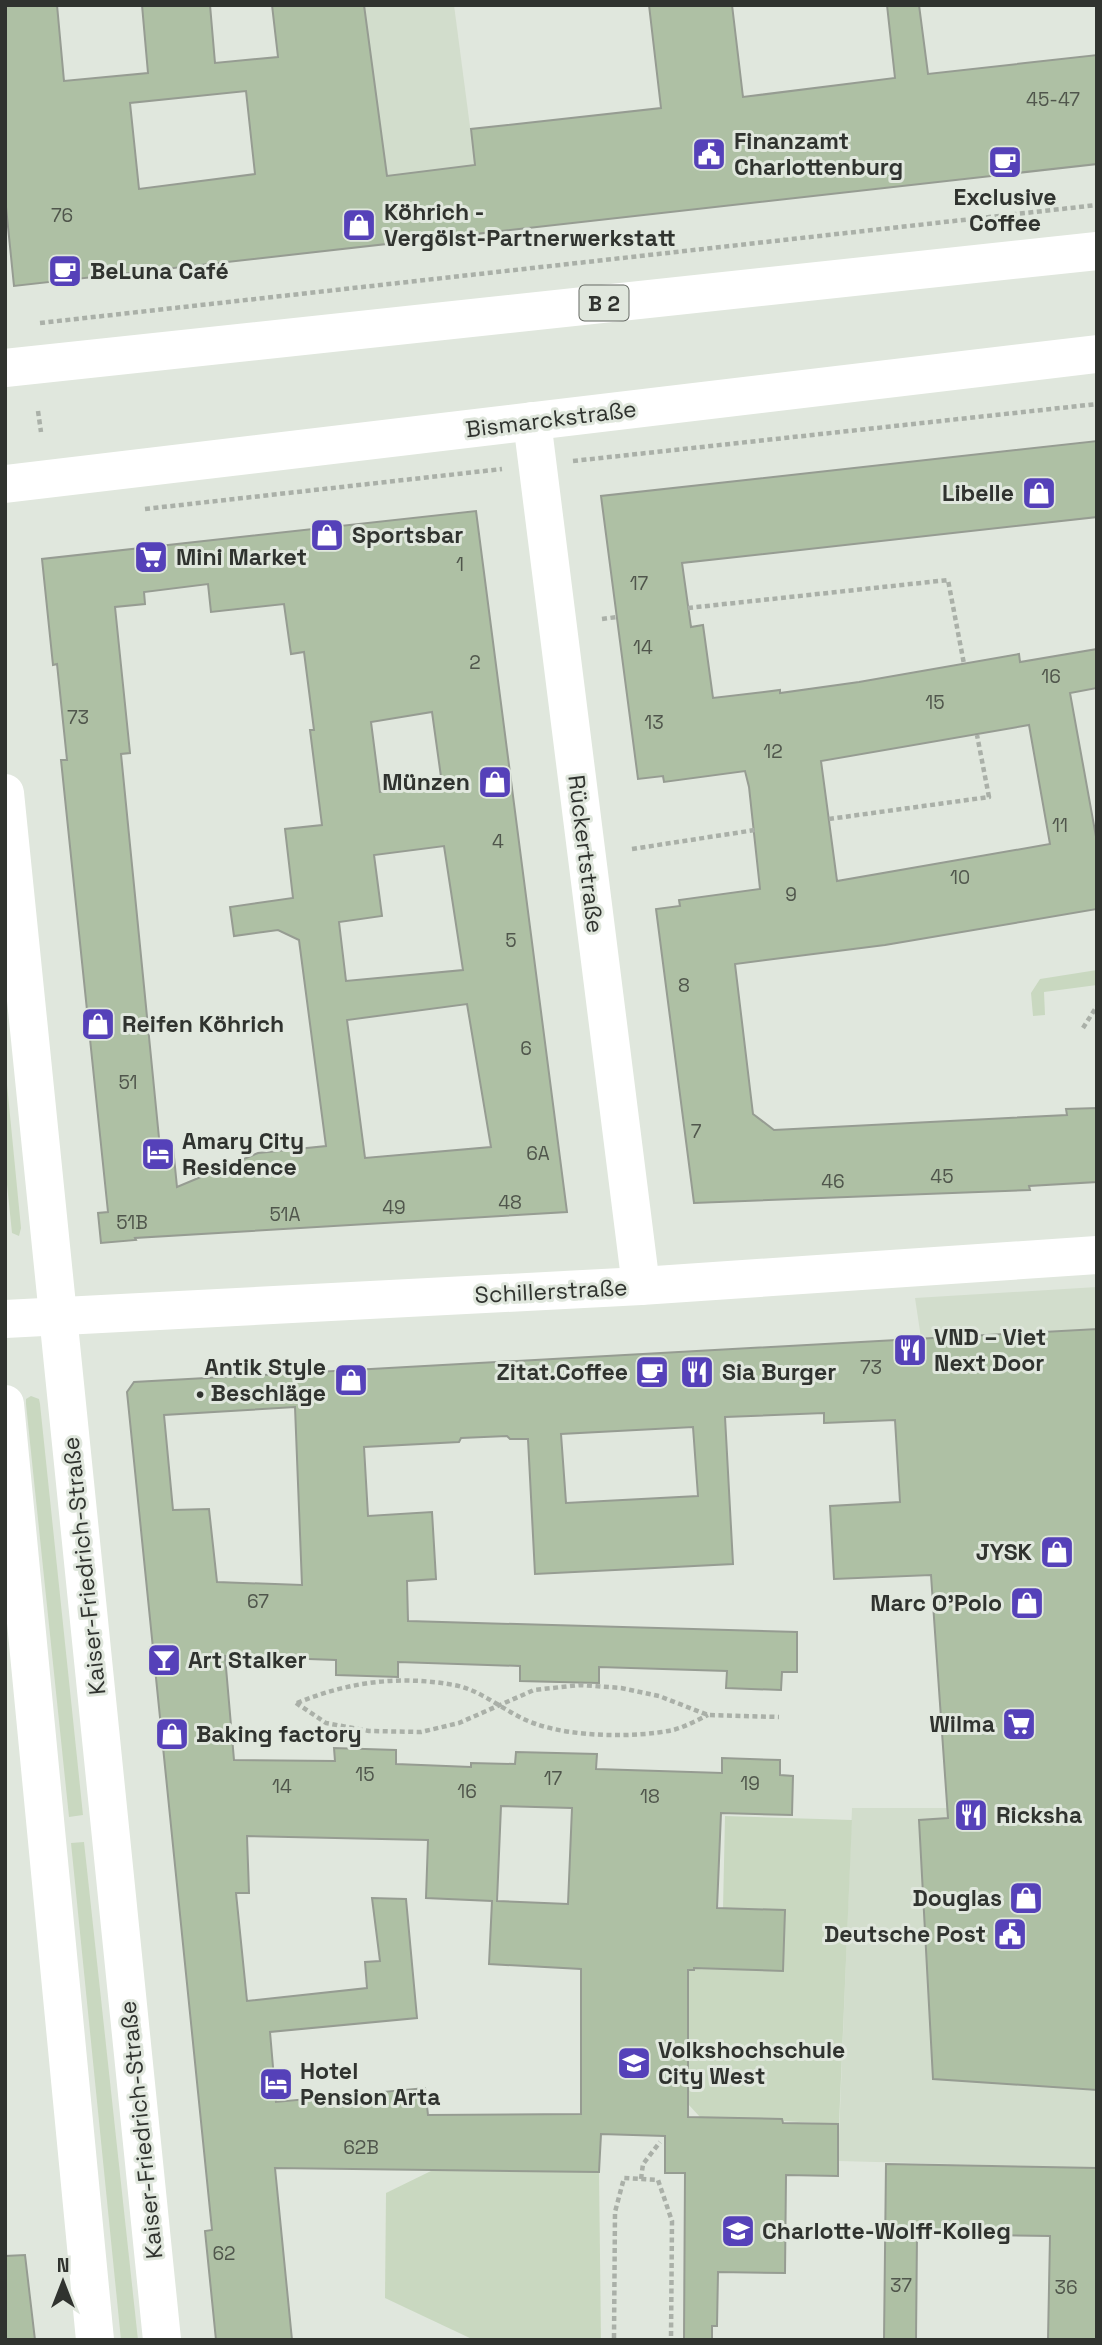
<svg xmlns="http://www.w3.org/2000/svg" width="1102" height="2345" viewBox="0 0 1102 2345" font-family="'Space Grotesk',sans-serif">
<rect width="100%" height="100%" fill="#e0e7dd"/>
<g fill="#d2ddcc">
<polygon points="272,5 454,5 484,233 293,171"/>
<polygon points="1097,1287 1097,2168 838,2161 852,1808 947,1808 931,1575 921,1338 915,1298"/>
</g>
<g fill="#c9d8c0">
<polygon points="1097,970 1097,985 1044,992 1045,1015 1033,1016 1031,993 1040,979"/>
<polygon points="5,1064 21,1228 19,1236 12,1233 5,1165"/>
<polygon points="31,1396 39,1399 40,1404 83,1815 69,1817 26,1404 26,1399"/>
<polygon points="725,1816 852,1820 839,2124 700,2117 688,2104 686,1970 694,1970 695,1950 737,1969 783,1971 784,1910 723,1909"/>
<polygon points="84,1842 138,2340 121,2340 71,1843"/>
<polygon points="433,2170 599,2172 601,2340 474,2340 385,2298 386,2193"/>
</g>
<g fill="#aec0a4" stroke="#969c92" stroke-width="2" fill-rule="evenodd">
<path d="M5 5H57L64 81 148 73 142 5H210L215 63 278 57 272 5H364L387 176 475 165 471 129 661 108 649 5H732L743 97 895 78 887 5H919L928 74 1097 55V164L14 286 5 197ZM246 91 255 174 139 189 130 103Z"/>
<path d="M1097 441V517L682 563 691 627 703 625 713 698 780 690V693L859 682 1019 654 1020 662 1097 649V688L1070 693 1097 842V909L885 945 735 964 753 1114 774 1130 1067 1115 1066 1109 1097 1108V1182L1029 1186 1030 1190 694 1203 656 909 680 906 679 900 760 889 749 787 745 771 664 782 663 776 638 779 601 496ZM1029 725 1050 844 837 881 821 761Z"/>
<path d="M476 511 567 1212 135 1238 136 1240 101 1243 98 1213 108 1212 61 760H67L57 664 53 665 42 559ZM208 584 211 612 284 604 291 654 304 652 314 730H310L322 825 285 829 293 898 230 907 234 936 278 930 299 940 326 1146 258 1153 177 1187 173 1147 160 1148 121 754 130 753 115 607 145 604 144 592ZM432 712 442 784 380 792 371 722ZM444 846 463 970 346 981 339 922 382 916 374 855ZM467 1004 491 1147 365 1158 347 1020Z"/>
<path d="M1097 1329V2090L933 2079 919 1820 948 1818 931 1575 834 1579 830 1506 900 1502 895 1420 824 1423V1413L725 1417 733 1564 635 1569 535 1574 528 1439H510L507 1436 461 1438 459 1442 364 1447 368 1516 432 1512 436 1579 407 1581 408 1621 797 1632V1672H782L781 1690 726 1688 727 1671 599 1667V1683L520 1681V1666L398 1662V1677L336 1675V1660L225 1656 234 1760 335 1761 334 1748 396 1750V1764L471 1767V1763L515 1764 516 1752 597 1754 596 1769 722 1773V1758L780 1760V1775L793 1776 792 1815 721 1813 717 1908 785 1910 783 1971 694 1968V1970H688V2117L782 2119 783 2123 838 2124V2176L786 2175 785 2273 718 2272 717 2326H712V2340H684L685 2173H665V2136L601 2134 599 2172 275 2168 292 2340H216L205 2231 212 2230 127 1392 134 1382ZM295 1407 302 1585 217 1582 209 1509 173 1510 164 1415ZM693 1427 698 1496 566 1503 561 1434ZM501 1806 572 1808 568 1904 497 1901ZM247 1836 428 1840 426 1898 492 1901 489 1964 581 1969V2114L428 2115 425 2088 276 2102 270 2032 417 2018 406 1899 372 1898 380 1961 365 1962 367 1988 247 2001 236 1893H249Z"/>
<polygon points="886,2164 1097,2168 1097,2340 1048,2340 1050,2236 917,2234 916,2340 884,2340"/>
<polygon points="25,2255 35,2340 5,2340 5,2256"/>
</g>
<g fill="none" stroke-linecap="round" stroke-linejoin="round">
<g stroke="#aab0a8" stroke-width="4.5" stroke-dasharray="5 3.5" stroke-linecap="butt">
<polyline points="40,323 1097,205"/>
<polyline points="38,411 41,432"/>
<polyline points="573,461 1097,404"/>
<polyline points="145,509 502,469"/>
<polyline points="688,608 948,580 964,664"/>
<polyline points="602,619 617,617"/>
<polyline points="829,819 989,797 977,735"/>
<polyline points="632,849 755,830"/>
<polyline points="1083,1028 1097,1006"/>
<polyline points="296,1703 326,1723 369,1731 421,1732 459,1723 534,1690 580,1685 621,1688 659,1696 708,1715 779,1717"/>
<path d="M297 1703C348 1682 399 1675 454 1685 483 1690 508 1715 536 1724 573 1737 635 1738 673 1730 685 1727 697 1720 708 1715"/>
<polyline points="641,2179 643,2164 660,2142"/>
<polyline points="614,2338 615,2212 624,2178 658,2180 672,2221 671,2339"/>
</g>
<g stroke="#fff" stroke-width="38">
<polyline points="532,421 641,1286"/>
<polyline points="5,1319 641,1286 1097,1255"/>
</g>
<g stroke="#fff" stroke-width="38">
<polyline points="5,793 162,2340"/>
<polyline points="5,1404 95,2340"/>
</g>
<g stroke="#fff" stroke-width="38">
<polyline points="5,368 1097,251"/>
<polyline points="5,484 1097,354"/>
</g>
</g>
<defs>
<g id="civic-square" transform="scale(1.75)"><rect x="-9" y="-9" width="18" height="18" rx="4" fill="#5541b9" stroke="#e0e7dd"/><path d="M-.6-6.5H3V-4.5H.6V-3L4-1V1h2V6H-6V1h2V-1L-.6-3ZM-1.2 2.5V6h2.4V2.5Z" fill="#fff"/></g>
<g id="cafe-square" transform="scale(1.75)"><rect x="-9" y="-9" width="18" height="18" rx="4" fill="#5541b9" stroke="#e0e7dd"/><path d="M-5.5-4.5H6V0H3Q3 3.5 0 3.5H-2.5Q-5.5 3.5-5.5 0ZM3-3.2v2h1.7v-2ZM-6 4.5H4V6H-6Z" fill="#fff"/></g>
<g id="shop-square" transform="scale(1.75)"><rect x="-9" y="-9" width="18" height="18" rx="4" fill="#5541b9" stroke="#e0e7dd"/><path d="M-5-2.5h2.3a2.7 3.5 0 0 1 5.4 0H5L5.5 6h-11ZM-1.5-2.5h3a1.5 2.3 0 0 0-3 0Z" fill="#fff"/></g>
<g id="supermarket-square" transform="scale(1.75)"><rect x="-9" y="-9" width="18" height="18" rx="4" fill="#5541b9" stroke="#e0e7dd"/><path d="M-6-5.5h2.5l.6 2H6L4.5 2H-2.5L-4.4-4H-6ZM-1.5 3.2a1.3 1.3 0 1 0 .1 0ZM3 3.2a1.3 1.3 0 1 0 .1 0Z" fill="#fff"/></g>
<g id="hotel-square" transform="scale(1.75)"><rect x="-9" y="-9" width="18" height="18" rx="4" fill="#5541b9" stroke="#e0e7dd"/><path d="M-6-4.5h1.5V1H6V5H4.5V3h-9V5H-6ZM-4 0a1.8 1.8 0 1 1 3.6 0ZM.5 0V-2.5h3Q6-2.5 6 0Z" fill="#fff"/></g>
<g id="restaurant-square" transform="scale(1.75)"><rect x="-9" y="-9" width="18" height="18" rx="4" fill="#5541b9" stroke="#e0e7dd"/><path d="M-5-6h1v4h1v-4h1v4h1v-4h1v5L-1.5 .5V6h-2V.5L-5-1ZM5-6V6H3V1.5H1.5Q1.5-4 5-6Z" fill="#fff"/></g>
<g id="bar-square" transform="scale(1.75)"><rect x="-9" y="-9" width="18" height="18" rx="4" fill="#5541b9" stroke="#e0e7dd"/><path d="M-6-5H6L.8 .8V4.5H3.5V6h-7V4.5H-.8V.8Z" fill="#fff"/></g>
<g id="university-square" transform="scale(1.75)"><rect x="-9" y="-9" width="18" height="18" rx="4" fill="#5541b9" stroke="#e0e7dd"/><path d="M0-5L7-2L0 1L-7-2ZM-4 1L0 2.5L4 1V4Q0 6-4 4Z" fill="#fff"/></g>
<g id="school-square" transform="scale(1.75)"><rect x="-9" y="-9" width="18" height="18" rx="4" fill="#5541b9" stroke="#e0e7dd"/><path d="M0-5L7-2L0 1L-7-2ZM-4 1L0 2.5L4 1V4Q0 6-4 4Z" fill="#fff"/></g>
</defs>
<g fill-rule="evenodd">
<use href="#civic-square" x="709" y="154"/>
<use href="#cafe-square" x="1005" y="162"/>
<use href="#shop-square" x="359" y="225"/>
<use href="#cafe-square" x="65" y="271"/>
<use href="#shop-square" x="1039" y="493"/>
<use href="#shop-square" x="327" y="535"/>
<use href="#supermarket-square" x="151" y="557"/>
<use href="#shop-square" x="495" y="782"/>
<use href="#shop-square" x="98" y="1024"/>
<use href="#hotel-square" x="158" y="1154"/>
<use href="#restaurant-square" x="910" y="1350"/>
<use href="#cafe-square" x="652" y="1372"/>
<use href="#restaurant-square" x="697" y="1372"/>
<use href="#shop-square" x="351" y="1380"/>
<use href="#shop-square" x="1057" y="1552"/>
<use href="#shop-square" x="1027" y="1603"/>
<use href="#bar-square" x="164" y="1660"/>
<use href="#supermarket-square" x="1019" y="1724"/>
<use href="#shop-square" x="172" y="1734"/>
<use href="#restaurant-square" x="971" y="1815"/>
<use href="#shop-square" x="1026" y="1898"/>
<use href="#civic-square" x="1010" y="1934"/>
<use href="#university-square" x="634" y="2063"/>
<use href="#hotel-square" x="276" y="2084"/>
<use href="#school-square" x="738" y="2231"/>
</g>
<g text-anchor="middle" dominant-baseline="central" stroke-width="6" stroke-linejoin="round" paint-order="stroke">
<g font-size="19" fill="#50564c">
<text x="1053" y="99">45-47</text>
<text x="62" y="215">76</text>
<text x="460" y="564">1</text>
<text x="639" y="583">17</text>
<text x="643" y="647">14</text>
<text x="475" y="662">2</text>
<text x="1051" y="676">16</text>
<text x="935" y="702">15</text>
<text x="78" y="717">73</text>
<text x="654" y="722">13</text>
<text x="773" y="751">12</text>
<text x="1060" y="825">11</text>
<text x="498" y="841">4</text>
<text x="960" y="877">10</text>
<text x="791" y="894">9</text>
<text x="511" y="940">5</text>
<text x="684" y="985">8</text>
<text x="526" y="1048">6</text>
<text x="128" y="1082">51</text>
<text x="696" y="1131">7</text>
<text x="538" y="1153">6A</text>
<text x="942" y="1176">45</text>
<text x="833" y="1181">46</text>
<text x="510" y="1202">48</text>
<text x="394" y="1207">49</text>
<text x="285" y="1214">51A</text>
<text x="132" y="1222">51B</text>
<text x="871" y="1367">73</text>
<text x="258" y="1601">67</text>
<text x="365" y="1774">15</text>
<text x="553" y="1778">17</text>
<text x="750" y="1783">19</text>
<text x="282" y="1786">14</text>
<text x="467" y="1791">16</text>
<text x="650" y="1796">18</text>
<text x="361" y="2147">62B</text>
<text x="224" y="2253">62</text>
<text x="901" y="2285">37</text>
<text x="1066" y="2287">36</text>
</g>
<rect fill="#e0e7dd" stroke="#656963" stroke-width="2" x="579.5" y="285.5" width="49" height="35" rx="5"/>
<g font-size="21" font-weight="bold" fill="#30332f">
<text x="604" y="303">B 2</text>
</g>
<g font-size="23" font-weight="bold" fill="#30332f" stroke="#e0e7dd" text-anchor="start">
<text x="734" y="141">Finanzamt<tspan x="734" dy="26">Charlottenburg</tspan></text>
<text x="1005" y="197" text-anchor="middle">Exclusive<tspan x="1005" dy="26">Coffee</tspan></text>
<text x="384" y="212">Köhrich -<tspan x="384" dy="26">Vergölst-Partnerwerkstatt</tspan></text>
<text x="90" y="271">BeLuna Café</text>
<text x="1014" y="493" text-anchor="end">Libelle</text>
<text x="352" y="535">Sportsbar</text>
<text x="176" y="557">Mini Market</text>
<text x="470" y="782" text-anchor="end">Münzen</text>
<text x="122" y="1024">Reifen Köhrich</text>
<text x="182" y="1141">Amary City<tspan x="182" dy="26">Residence</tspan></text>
<text x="934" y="1337">VND – Viet<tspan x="934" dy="26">Next Door</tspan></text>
<text x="326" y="1367" text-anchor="end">Antik Style<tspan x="326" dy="26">• Beschläge</tspan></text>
<text x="628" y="1372" text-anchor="end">Zitat.Coffee</text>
<text x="722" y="1372">Sia Burger</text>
<text x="1032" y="1552" text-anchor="end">JYSK</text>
<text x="1002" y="1603" text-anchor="end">Marc O'Polo</text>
<text x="188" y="1660">Art Stalker</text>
<text x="995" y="1724" text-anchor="end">Wilma</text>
<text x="196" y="1734">Baking factory</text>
<text x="996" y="1815">Ricksha</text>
<text x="1002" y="1898" text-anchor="end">Douglas</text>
<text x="986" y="1934" text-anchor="end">Deutsche Post</text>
<text x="658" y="2050">Volkshochschule<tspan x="658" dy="26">City West</tspan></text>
<text x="300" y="2071">Hotel<tspan x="300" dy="26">Pension Arta</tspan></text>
<text x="762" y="2231">Charlotte-Wolff-Kolleg</text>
</g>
<g font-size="23" fill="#30332f" stroke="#e0e7dd">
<text transform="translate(551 419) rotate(-7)">Bismarckstraße</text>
<text transform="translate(586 854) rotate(83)">Rückertstraße</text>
<text transform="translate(551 1291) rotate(-3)">Schillerstraße</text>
<text transform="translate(84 1566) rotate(-96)">Kaiser-Friedrich-Straße</text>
<text transform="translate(141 2130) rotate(-96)">Kaiser-Friedrich-Straße</text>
</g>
</g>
<rect width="1102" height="2345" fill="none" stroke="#30332f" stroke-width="14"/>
<g transform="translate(63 2282)" stroke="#e0e7dd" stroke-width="5" paint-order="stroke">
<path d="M0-5L12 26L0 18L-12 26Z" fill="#30332f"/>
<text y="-10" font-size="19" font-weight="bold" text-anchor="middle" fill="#30332f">N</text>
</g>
</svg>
